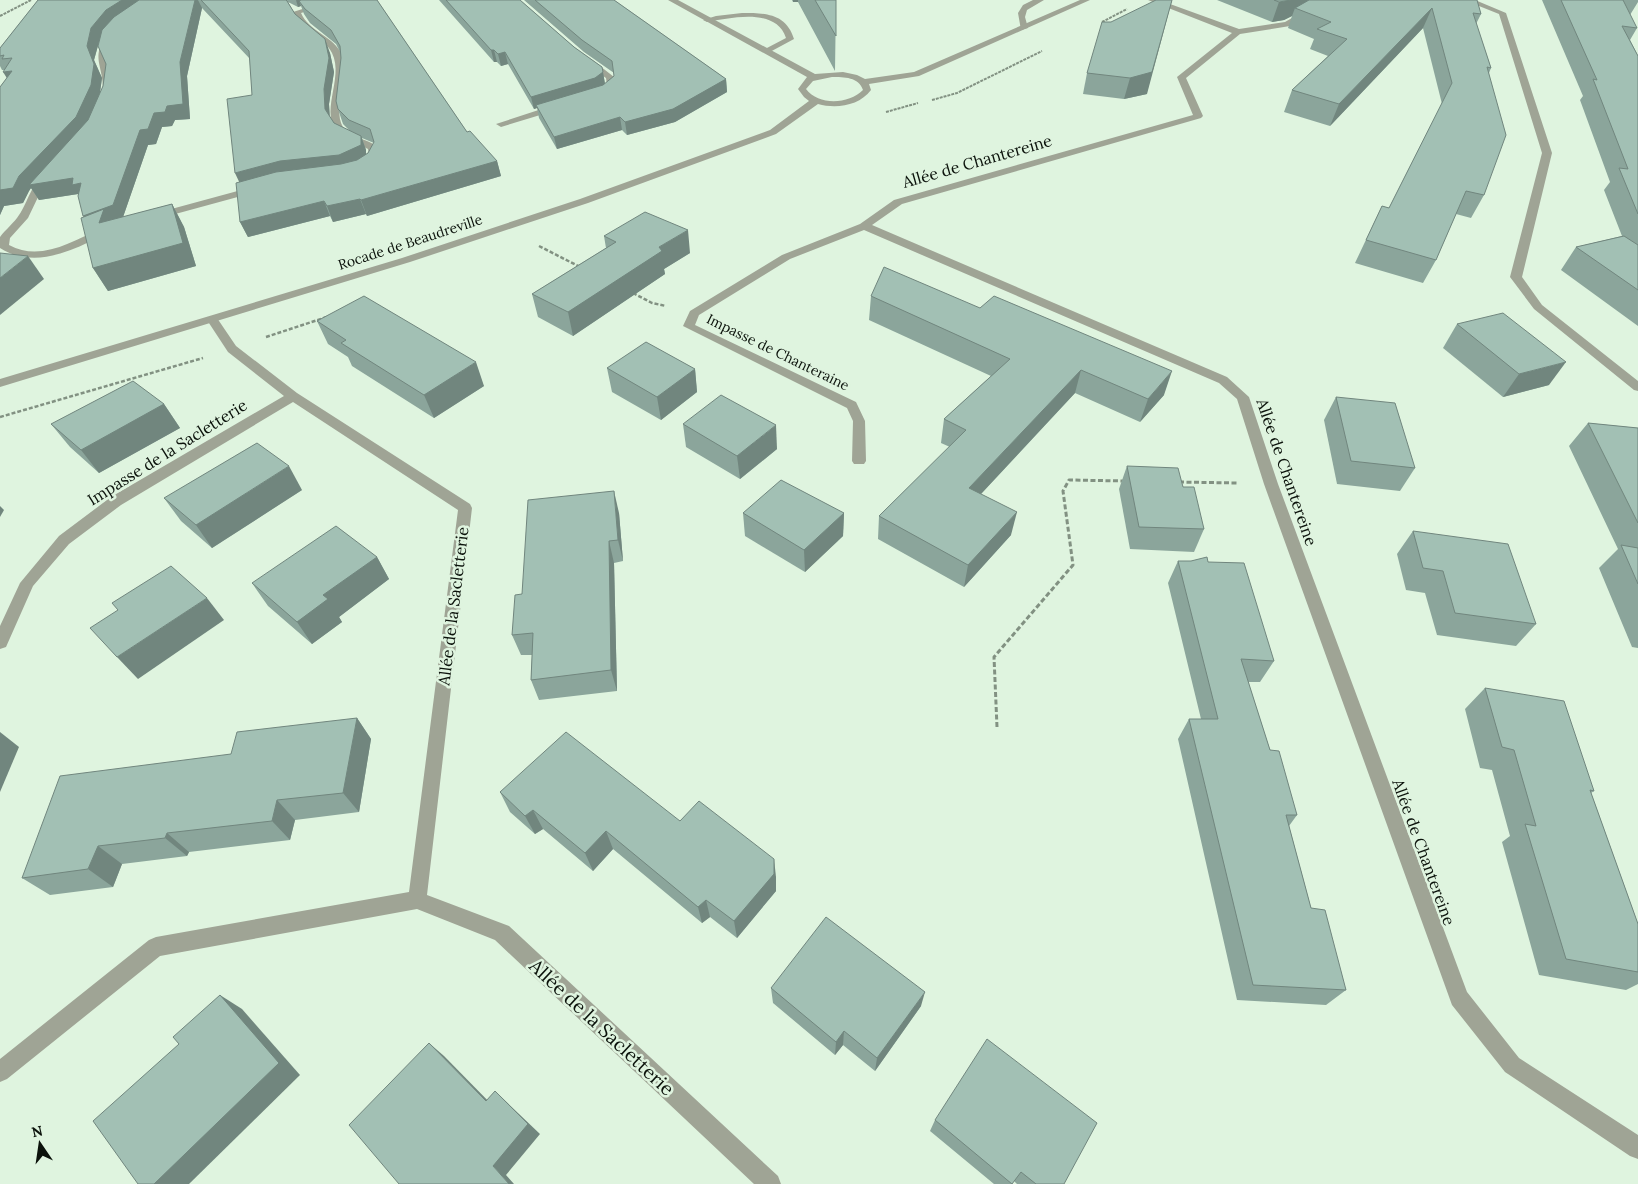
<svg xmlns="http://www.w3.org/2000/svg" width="1638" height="1184" viewBox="0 0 1638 1184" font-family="Lora,serif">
<rect width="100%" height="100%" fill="#dff4df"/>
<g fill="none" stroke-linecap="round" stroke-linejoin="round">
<g stroke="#829182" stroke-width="2" stroke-dasharray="3 1" stroke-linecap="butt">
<polyline points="0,16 31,0"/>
<polyline points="1102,22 1127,9"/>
<polyline points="932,100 957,93 1042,51"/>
<polyline points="886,112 918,103"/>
</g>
<g stroke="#829182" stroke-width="2.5" stroke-dasharray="4 2" stroke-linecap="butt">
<polyline points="539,246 580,267"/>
<polyline points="633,293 652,303 666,306"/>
<polyline points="266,337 327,317"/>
<polyline points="0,417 203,358"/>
</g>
<g stroke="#829182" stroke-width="3" stroke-dasharray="5 2.5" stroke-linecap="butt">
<polyline points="1179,482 1238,483"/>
<polyline points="997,727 994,657 1073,565 1063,491 1069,480 1126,481"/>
</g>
<g fill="#9fa495" fill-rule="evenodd">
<polygon points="1033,0 1044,0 1027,10 1025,17 1028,28 1021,30 1018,13 1023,5"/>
<path d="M742 13C765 13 786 13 794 39L768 53H765V49L786 38C776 7 731 18 707 22L703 20 716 16Z"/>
</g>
<g fill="#9fa495" fill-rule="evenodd">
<path d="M331 0H344L301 13C309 31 330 35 340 51 354 75 328 112 346 131 354 139 369 139 377 147L379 155 373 166 370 167 365 164 369 155 368 149C359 144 347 142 340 135 317 114 345 79 332 53 324 36 302 33 293 12Z"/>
<polygon points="1148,0 1159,0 1239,29 1285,22 1323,0 1333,0 1290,26 1240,34 1186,78 1203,116 1201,118 902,204 872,225 1227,377 1249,397 1278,484 1467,992 1519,1058 1638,1135 1638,1159 1630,1156 1505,1072 1452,1005 1264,484 1237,399 1219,383 864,230 790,259 699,315 695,325 856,402 865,421 866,461 864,464 854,464 852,461 853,421 847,408 683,326 690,311 782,255 860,224 894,200 1193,115 1177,77 1232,33"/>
<polygon points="1464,0 1475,0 1506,13 1552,153 1522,277 1542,305 1638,381 1638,391 1634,390 1534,309 1510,277 1542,153 1499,14"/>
<path d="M106 35 113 37C99 58 112 67 111 89L107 92 103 89C103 65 91 58 106 35Z"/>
<polygon points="585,59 591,59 614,77 615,86 601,97 597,94 607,85 606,78 585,63"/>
<polygon points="557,104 561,107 560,109 501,127 496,124"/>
<path d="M47 176 52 179 39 195 28 218 10 238 9 245C40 262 71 242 100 229L104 228 109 231C104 236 96 239 89 242 60 256 29 266 0 248V237C6 229 14 223 19 215 28 203 31 181 47 176Z"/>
<polygon points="256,186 261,189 260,191 157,219 152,216 153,214"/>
<polygon points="213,317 217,318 236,346 297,393 470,504 472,508 427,895 509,926 778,1176 781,1184 754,1184 495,940 417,909 160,956 7,1079 0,1082 0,1059 149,940 156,937 409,892 458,510 293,402 121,505 69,544 33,586 6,647 0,649 0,626 20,583 59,536 111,497 284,396 228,352 207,320"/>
</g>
<path fill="#9fa495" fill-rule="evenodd" d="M668 0H678L815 74 843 72 857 75 865 79 914 72 1080 0H1090L919 76 869 84 871 90C859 106 836 109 818 104L776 134 588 203 410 262 0 387V379L402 258 580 199 770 130 809 101 804 97 798 89 807 77ZM832 77C844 77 859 77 863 90 849 104 819 106 806 89L813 81Z"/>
</g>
<g fill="#8ba59b" fill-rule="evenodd">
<path d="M38 0H377L467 132 497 161 501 176 367 216 366 214 333 222 330 216 248 237 240 222 239 182 252 95 250 59 202 8 187 76 190 119 175 120 172 126 162 127 156 144 148 145 123 217 172 204 184 227 196 266 108 291 93 268 84 217 78 194 39 200 31 188 29 191 23 203 4 206 0 215V87L7 78 5 70H2L0 66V48ZM288 2 298 7 301 6 304 14 310 23 336 44 340 52 341 58 338 109 343 124 350 131 334 123 330 118 329 104 334 72 330 53 295 14ZM100 40 106 64 103 86 100 93 102 78 94 60 99 42ZM362 138 374 143 368 153 366 154V150Z"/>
<polygon points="439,0 520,0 574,47 602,67 605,84 614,76 614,73 584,52 524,0 614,0 726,79 727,92 675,122 627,135 622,130 557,149 539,118 537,108 534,109 508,64 501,66 497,62 494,62"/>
<polygon points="792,0 836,0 835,71 798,2 793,2"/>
<polygon points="1217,0 1477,0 1481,14 1476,24 1491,68 1489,73 1484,195 1471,218 1456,214 1436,260 1423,283 1355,263 1382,206 1389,208 1442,104 1423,28 1330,126 1284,112 1292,90 1328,56 1310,49 1314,39 1288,28 1292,16 1284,20 1272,22"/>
<polygon points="1542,0 1638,0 1638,2 1630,15 1637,28 1630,40 1638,56 1638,326 1561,270 1576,247 1622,236 1604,190 1610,182 1580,100 1583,96"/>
<polygon points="1111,22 1147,94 1124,99 1083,94 1087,73"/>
<polygon points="604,236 690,253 664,269 665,274 573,336 538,317 532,294 606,248"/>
<polygon points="871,296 1164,395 1140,422 1075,393 981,494 1011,535 964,587 878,539 879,516 950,447 941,443 944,419 991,376 869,320"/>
<polygon points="317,321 484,386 434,418 352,366 348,357 328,344"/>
<polygon points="1457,324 1549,385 1503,397 1443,348"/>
<polygon points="607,368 695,369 697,392 661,420 612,392"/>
<polygon points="1336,397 1415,468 1400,491 1337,484 1324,420"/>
<polygon points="164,404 180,428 99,473 70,447 51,424"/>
<polygon points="1588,423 1638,428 1638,648 1632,647 1599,568 1618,549 1569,446"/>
<polygon points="683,424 777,449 740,479 686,447"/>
<polygon points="1127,466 1183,487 1204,529 1194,552 1130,549 1119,489"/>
<polygon points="302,490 212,548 181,521 164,498"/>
<polygon points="619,513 623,561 614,563 617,691 539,700 531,680 532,655 521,655 512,635 522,594"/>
<polygon points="743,513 844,513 843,536 805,572 745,536"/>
<polygon points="1413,531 1536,624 1516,646 1437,635 1425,593 1406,590 1397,554"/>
<polygon points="377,557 389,579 339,617 342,622 312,644 268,606 252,583"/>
<polygon points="1178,561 1208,562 1274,661 1260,682 1248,682 1270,750 1297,815 1289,826 1311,908 1346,990 1326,1005 1237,1000 1178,739 1189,719 1201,719 1168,583"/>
<polygon points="1485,688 1594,791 1591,793 1638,924 1638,984 1626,990 1539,975 1502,842 1510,836 1492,770 1480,768 1465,709"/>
<polygon points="357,718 371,739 359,812 295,820 290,840 189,852 187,856 122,864 113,887 50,895 22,878 231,754"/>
<polygon points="500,792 680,821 776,877 776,891 737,938 710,917 702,923 613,849 593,871 543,829 535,834 510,812"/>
<polygon points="771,988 921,1006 875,1071 843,1045 835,1055 773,1003"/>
<polygon points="935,1120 1064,1184 1017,1184 1014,1181 1012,1184 994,1184 930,1131"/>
</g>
<g fill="#71867e">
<polygon points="122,0 150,0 113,23 99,42 94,60 102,78 99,99 73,178 81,183 81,200 78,194 39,200 31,188 29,191 23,203 4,206 0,215 0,190 87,46 91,28 106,10"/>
<polygon points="195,0 198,0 202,8 187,76 190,119 175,120 172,126 162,127 156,144 148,145 122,220 92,231 83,216 140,130 154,113 180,62"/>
<polygon points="296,0 324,0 299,1 301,6 298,7"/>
<rect x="793" y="0" width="5" height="2"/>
<polygon points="1172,0 1147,94 1124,99 1130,78"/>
<polygon points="1291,0 1319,0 1295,8 1292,16 1284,20 1272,22 1279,2"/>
<polygon points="1432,8 1423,28 1330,126 1339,104"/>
<polygon points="325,39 330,53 334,72 329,104 330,124 325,109 324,89"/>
<polygon points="491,50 494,50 497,62 494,62"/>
<polygon points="505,52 508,64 501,66 498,54"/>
<polygon points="12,71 12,86 3,72"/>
<polygon points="603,72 605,84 597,90 536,105 537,108 534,109 531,97"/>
<polygon points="726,79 727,92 675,122 627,135 625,122"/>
<polygon points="620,117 622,130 557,149 554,137"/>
<polygon points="361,136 366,150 366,160 242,188 235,173"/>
<polygon points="497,161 501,176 367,216 361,200"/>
<polygon points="360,199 366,214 333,222 327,206"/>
<polygon points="324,201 330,216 248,237 240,222"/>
<polygon points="172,204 184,227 196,266 108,291 93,268"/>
<polygon points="688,230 690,253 664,269 665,274 573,336 568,312 659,247"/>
<polygon points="28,256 44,279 0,315 0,278"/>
<polygon points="476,362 484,386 434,418 424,395"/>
<polygon points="1566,362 1549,385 1503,397 1519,374"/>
<polygon points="695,369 697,392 661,420 657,397"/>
<polygon points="1081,370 1075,393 965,511 969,488"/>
<polygon points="1172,371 1164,395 1140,422 1148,399"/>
<polygon points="164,404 180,428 99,473 81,450"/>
<polygon points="776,425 777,449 740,479 737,456"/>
<polygon points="289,466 302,490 212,548 196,525"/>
<polygon points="614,491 619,513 623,561 618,540"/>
<polygon points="0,506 4,510 0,517"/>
<polygon points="1017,512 1011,535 964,587 968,565"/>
<polygon points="844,513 843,536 805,572 804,550"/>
<polygon points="609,541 614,563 617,691 611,670"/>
<polygon points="377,557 389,579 339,617 342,622 312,644 297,622 323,595"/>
<polygon points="207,598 224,620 138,679 117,657"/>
<polygon points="357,718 371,739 359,812 343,793"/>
<polygon points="0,732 19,747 0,792"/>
<polygon points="277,800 295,820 290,840 272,821"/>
<polygon points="533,810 543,829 535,834 525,816"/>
<polygon points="606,831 613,849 593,871 585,853"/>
<polygon points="167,833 189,852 187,856 165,838"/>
<polygon points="98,846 122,864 113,887 88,869"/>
<polygon points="774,859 776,877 776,891 737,938 734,921"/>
<polygon points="706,900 710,917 702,923 698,907"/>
<polygon points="925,992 921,1006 875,1071 877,1058"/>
<polygon points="220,995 242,1009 300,1075 189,1184 154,1184"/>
<polygon points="844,1031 843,1045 835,1055 836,1042"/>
<polygon points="429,1043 444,1056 499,1112 486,1101"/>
<polygon points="495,1091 540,1134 506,1175 514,1184 509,1184 493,1166"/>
</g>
<g fill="#a2c0b4" stroke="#71867e">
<polygon points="38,0 122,0 106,10 91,28 87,46 94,64 91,85 76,117 19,176 13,188 0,190 0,87 12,71 3,72 12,58 2,59 4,55 0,56 0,48"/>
<polygon points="139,0 195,0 180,62 183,104 167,106 165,112 154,113 148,129 140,130 113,205 83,216 78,196 81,183 72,185 73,178 29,185 88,120 103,86 106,64 98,46 102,30 114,17"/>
<polygon points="201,0 286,0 287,1 295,14 325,39 329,58 324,89 325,109 334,123 361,136 361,145 339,155 280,161 235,173 227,99 252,95 249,51"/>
<polygon points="301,0 377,0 467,132 470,131 497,161 361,200 360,199 327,206 324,201 240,222 236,183 276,172 341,164 357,160 368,153 374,142 370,129 349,120 338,109 336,101 341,58 340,46 331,30 305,9 299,1"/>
<polygon points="446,0 520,0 574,47 602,67 603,72 595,78 531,97 505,52 498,54 494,50 491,50"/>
<polygon points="535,0 614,0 726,79 673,109 625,122 620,117 554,137 536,105 603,85 614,76 612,61 582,40"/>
<polygon points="815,0 836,0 836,36"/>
<polygon points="1156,0 1172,0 1152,72 1130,78 1087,73 1102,22 1111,22"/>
<polygon points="1274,0 1291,0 1279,2"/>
<polygon points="1309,0 1477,0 1481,14 1473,13 1491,68 1487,67 1506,135 1484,195 1466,191 1436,260 1366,240 1382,206 1389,208 1452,83 1432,8 1339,104 1292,90 1347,39 1317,29 1331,22 1295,8"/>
<polygon points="1561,0 1623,0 1637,28 1622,26 1638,56 1638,214 1619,168 1628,169 1593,79 1597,80"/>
<polygon points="172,204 183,243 93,268 81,218 104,209 99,223"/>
<polygon points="645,212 688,230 659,247 662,251 568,312 532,294 616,242 604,236"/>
<polygon points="1624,236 1638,245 1638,290 1576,247"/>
<polygon points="0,253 28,256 0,278"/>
<polygon points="884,267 980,308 994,296 1172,371 1148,399 1081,370 969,488 1017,512 968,565 879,516 966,430 944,419 1010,359 871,296"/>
<polygon points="364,296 476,362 424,395 341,343 346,340 317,321"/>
<polygon points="1503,313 1566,362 1519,374 1457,324"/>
<polygon points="646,342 695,369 657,397 607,368"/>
<polygon points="133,381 164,404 81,450 51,424"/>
<polygon points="721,395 776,425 737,456 683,424"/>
<polygon points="1336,397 1395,403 1415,468 1351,461"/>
<polygon points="1588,423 1638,428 1638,523"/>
<polygon points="257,443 289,466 196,525 164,498"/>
<polygon points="1127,466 1178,468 1183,487 1194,487 1204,529 1139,527"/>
<polygon points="781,480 844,513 804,550 743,513"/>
<polygon points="614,491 618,540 609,541 611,670 531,680 533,633 512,635 515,595 522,594 528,500"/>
<polygon points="336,526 377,557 323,595 328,599 297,622 252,583"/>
<polygon points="1413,531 1508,544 1536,624 1455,613 1443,571 1423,568"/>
<polygon points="1621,545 1638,548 1638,584"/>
<polygon points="1207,557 1208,562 1244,563 1274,661 1241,659 1270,750 1279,751 1297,815 1286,815 1311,908 1325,910 1346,990 1253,985 1189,719 1218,719 1178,561 1191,561"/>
<polygon points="171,566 207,598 117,657 90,628 118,610 112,603"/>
<polygon points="1485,688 1564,701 1594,791 1590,790 1638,924 1638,972 1566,959 1525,824 1536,826 1514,750 1502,747"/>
<polygon points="357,718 343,793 277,800 272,821 167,833 165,838 98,846 88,869 22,878 60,776 231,754 237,732"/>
<polygon points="566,732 680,821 699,801 774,859 774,874 734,921 706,900 698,907 606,831 585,853 533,810 525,816 500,792"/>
<polygon points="826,917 925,992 877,1058 844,1031 836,1042 771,988"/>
<polygon points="220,995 279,1063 154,1184 138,1184 93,1121 179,1044 173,1037"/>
<polygon points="987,1039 1097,1123 1064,1184 1036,1184 1021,1172 1012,1184 935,1120"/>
<polygon points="429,1043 486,1101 495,1091 528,1124 493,1166 509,1184 399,1184 349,1125"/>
</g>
<g text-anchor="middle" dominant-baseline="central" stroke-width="5" stroke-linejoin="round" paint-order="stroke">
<g font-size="14" fill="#0b120b" stroke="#dff4df">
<text transform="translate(410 242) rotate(-18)">Rocade de Beaudreville</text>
<text transform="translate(778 352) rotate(26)">Impasse de Chanteraine</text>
</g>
<g font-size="16" fill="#0b120b" stroke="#dff4df">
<text transform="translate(977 161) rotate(-16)">Allée de Chantereine</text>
<text transform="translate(167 452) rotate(-32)">Impasse de la Sacletterie</text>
<text transform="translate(1287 472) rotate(71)">Allée de Chantereine</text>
<text transform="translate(453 606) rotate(-83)">Allée de la Sacletterie</text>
<text transform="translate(1424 852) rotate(70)">Allée de Chantereine</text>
</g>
<g font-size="19" fill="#0b120b" stroke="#dff4df">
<text transform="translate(602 1027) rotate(43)">Allée de la Sacletterie</text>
</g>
</g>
<g transform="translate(40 1144) rotate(347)" stroke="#dff4df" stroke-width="4" paint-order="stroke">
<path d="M0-4L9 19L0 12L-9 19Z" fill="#0b120b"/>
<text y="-8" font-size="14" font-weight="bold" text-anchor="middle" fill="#0b120b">N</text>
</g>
</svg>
